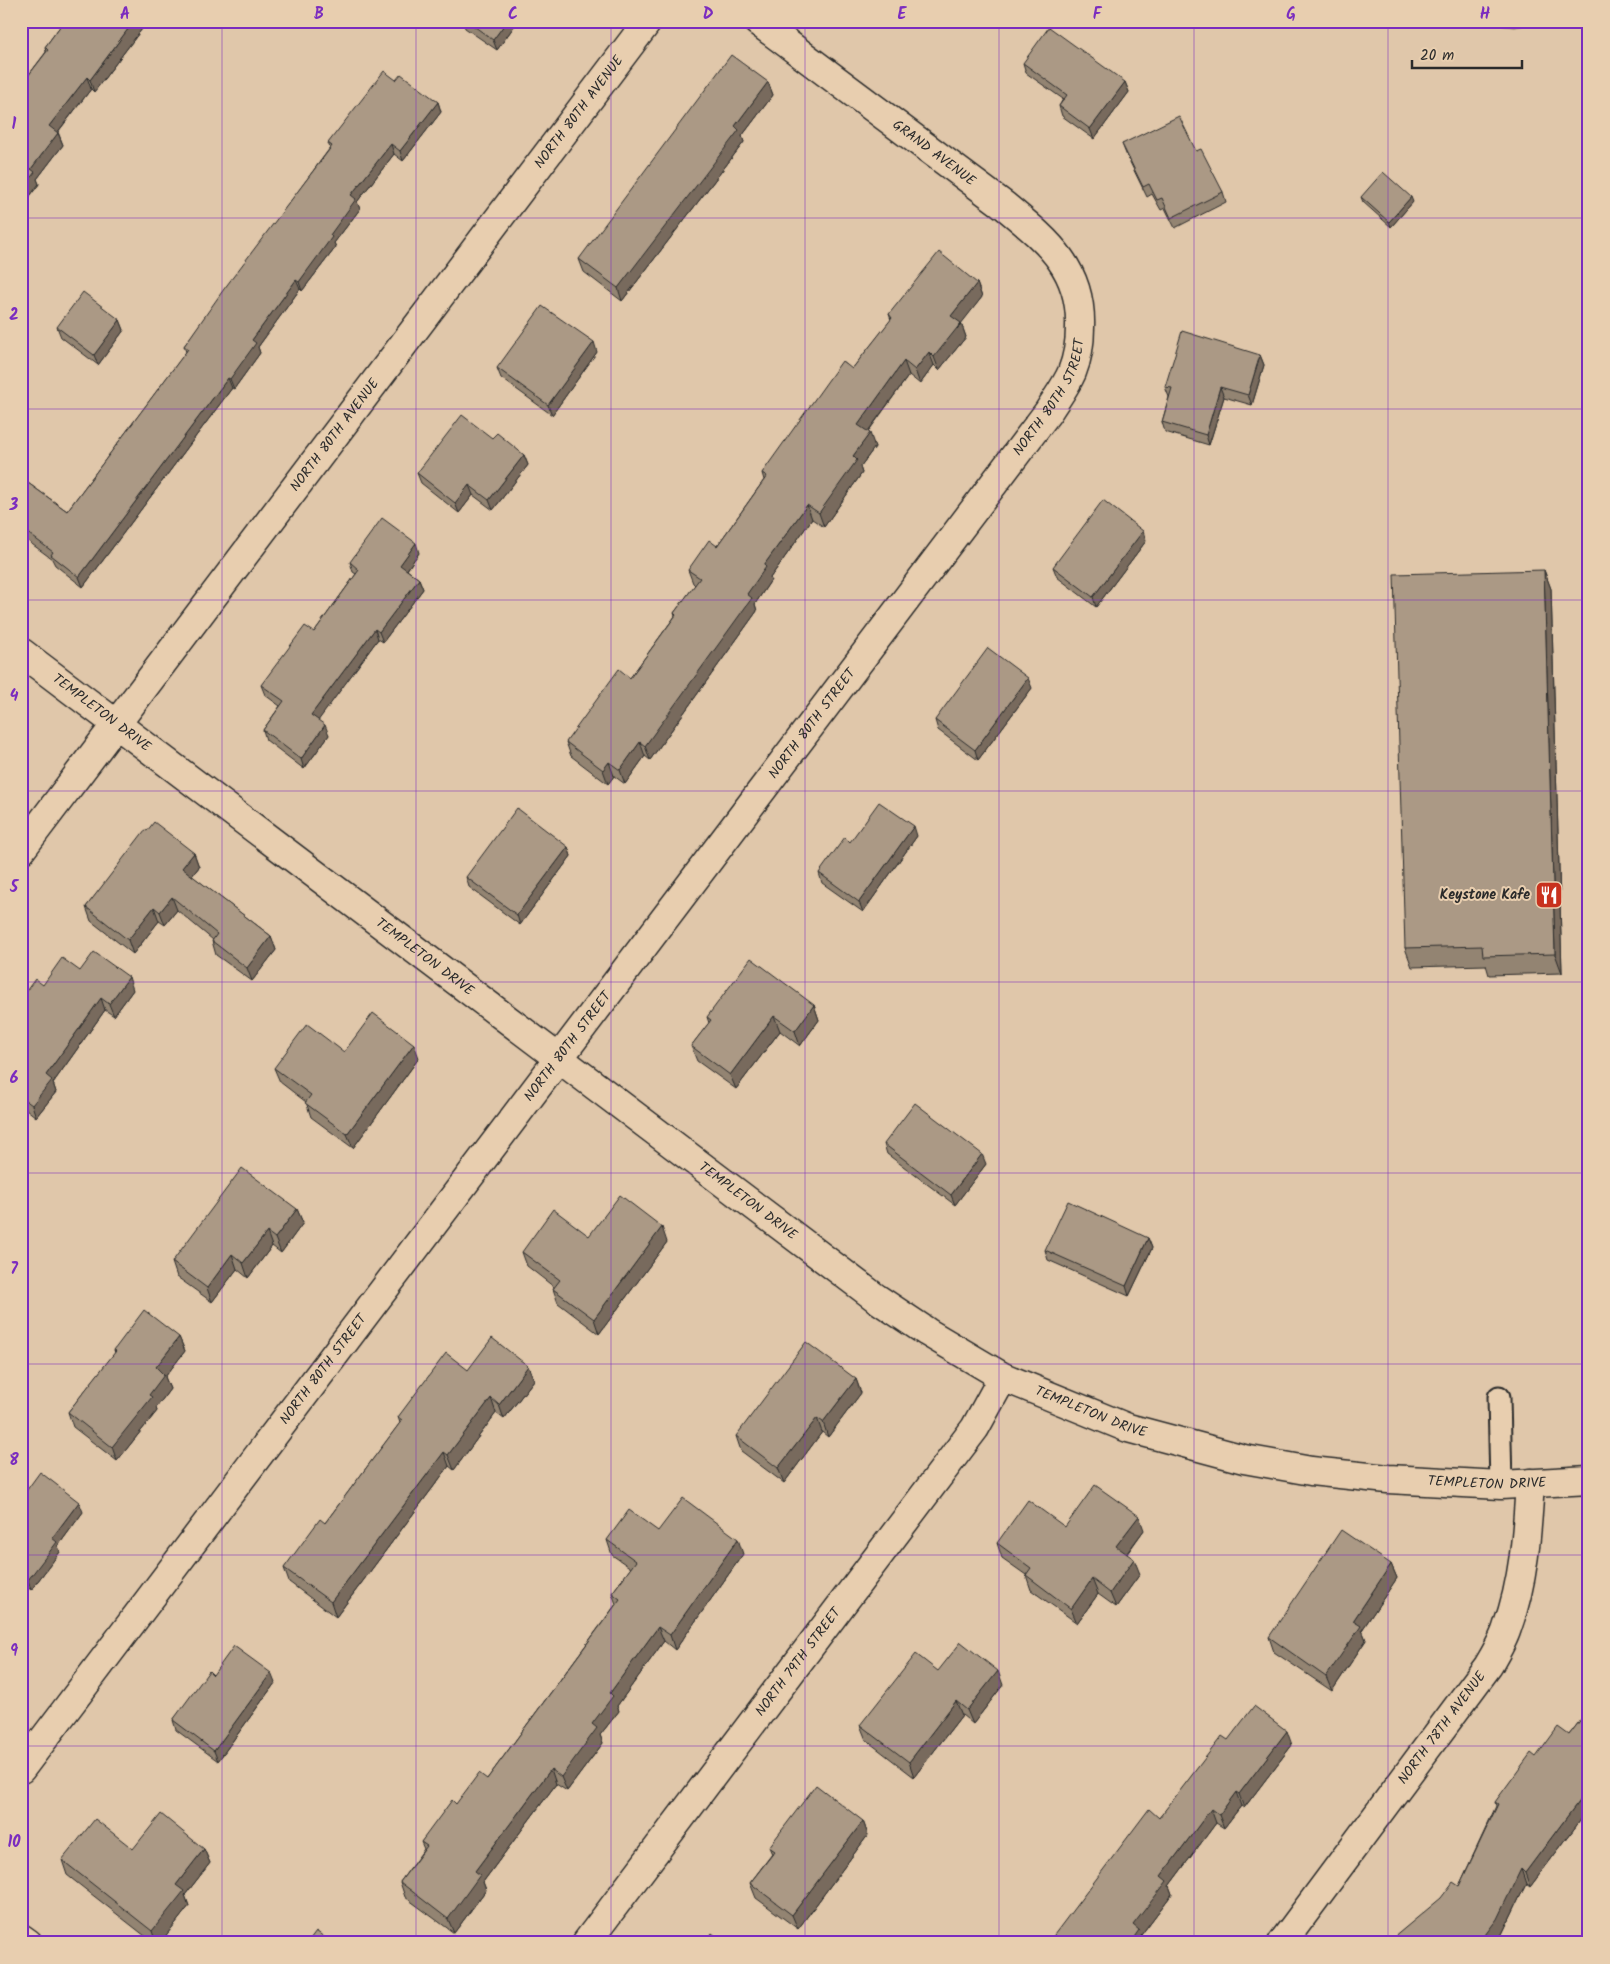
<svg xmlns="http://www.w3.org/2000/svg" width="1610" height="1964" viewBox="0 0 1610 1964" font-family="Kalam,sans-serif">
<defs>
<pattern id="forest-firs" width="22" height="20" patternUnits="userSpaceOnUse" patternTransform="scale(1.25)"><rect width="22" height="20" fill="#bfab92"/><path d="M5 1l3.5 6h-7zM16 11l3.5 6h-7z" fill="#9b8b77"/></pattern>
</defs>
<rect width="100%" height="100%" fill="#e0c7aa"/>
<filter id="ink" filterUnits="userSpaceOnUse"><feTurbulence type="fractalNoise" baseFrequency=".02" numOctaves="2"/><feDisplacementMap in="SourceGraphic" scale="10" xChannelSelector="R" yChannelSelector="G"/><feConvolveMatrix kernelMatrix="1 2 1 2 8 2 1 2 1" color-interpolation-filters="sRGB"/></filter>
<g filter="url(#ink)">
<polygon fill="url(#forest-firs)" stroke="#756b5e" points="1461,21 1548,21 1515,27"/>
<g fill="none" stroke-linecap="round" stroke-linejoin="round">
<g stroke="#2b2b2b" stroke-width="25">
<polyline id="lane" points="1499,1397 1501,1485"/>
</g>
<g stroke="#2b2b2b" stroke-width="31">
<g id="street">
<path id="s1" d="M21 652 876 1298 927 1332 1003 1377 1128 1428 1244 1459 1311 1471 1388 1479 1501 1485 1589 1480"/>
<path id="s2" d="M21 850 648 21"/>
<path id="s3" d="M21 1769 1048 412C1056 399 1066 386 1072 372 1078 357 1080 343 1080 327 1082 268 1047 241 1005 206L757 21"/>
<polyline points="21,1938 28,1943"/>
<path id="s4" d="M586 1943 975 1428 1003 1377"/>
<path id="s5" d="M1282 1943 1488 1666C1495 1654 1503 1641 1507 1628 1524 1581 1527 1533 1530 1483"/>
</g>
</g>
<use href="#lane" stroke="#e8ceaf" stroke-width="21"/>
<use href="#street" stroke="#e8ceaf" stroke-width="28"/>
</g>
<g fill="#938472" stroke="#2b2b2b">
<polygon points="64,21 148,21 94,92 91,89 58,132 63,145 37,179 39,184 21,208 21,85 46,52 45,47"/>
<polygon points="463,21 518,21 497,50 465,28"/>
<polygon points="1023,63 1125,82 1129,92 1094,139 1062,116 1059,106 1063,99 1026,73"/>
<polygon points="396,80 438,102 441,112 403,161 394,154 357,202 360,209 334,243 336,247 302,291 300,289 258,347 260,353 234,389 232,388 83,587 55,565 52,559 21,536 21,478 67,511 186,352 184,346 330,148 328,143"/>
<polygon points="768,82 773,95 742,136 744,142 622,301 584,272 579,259"/>
<polygon points="1122,144 1196,151 1223,192 1226,202 1175,228 1165,208 1161,210 1152,194 1147,197 1126,154"/>
<polygon points="1361,197 1413,202 1391,227 1363,202"/>
<polygon points="977,283 982,297 961,323 966,337 939,370 934,365 920,384 909,375 868,432 875,447 860,467 862,473 824,527 812,519 770,578 771,580 755,604 757,611 650,760 645,756 625,784 614,776 608,784 571,756 566,742 630,678 675,616 674,613 695,585 693,583 688,570 717,546 764,480 762,473 852,369 891,320 889,314"/>
<polygon points="120,320 124,330 98,365 61,337 57,327"/>
<polygon points="597,352 552,415 501,378 497,368"/>
<polygon points="1260,355 1264,365 1252,405 1224,397 1209,445 1165,432 1162,422 1169,397 1165,387"/>
<polygon points="492,438 524,455 528,465 493,510 473,495 459,513 421,483 417,473"/>
<polygon points="1146,541 1096,607 1057,577 1053,567"/>
<polygon points="419,553 407,570 419,579 423,589 383,642 378,639 318,720 329,735 304,769 266,740 263,730 280,706 265,695 261,685 314,632 356,574 353,572 350,562"/>
<polygon points="1544,570 1551,589 1562,973 1489,975 1486,965 1412,967 1405,948"/>
<polygon points="1032,688 978,760 938,730 935,720"/>
<polygon points="147,831 194,853 199,867 192,876 271,936 276,950 252,981 216,955 212,941 213,940 177,910 165,925 159,921 133,954 91,921 86,907"/>
<polygon points="917,836 863,912 822,883 819,873 850,842"/>
<polygon points="568,847 571,856 520,925 469,887 466,877"/>
<polygon points="80,971 133,990 114,1016 105,1010 53,1083 56,1092 36,1117 26,1109 21,1115 21,998 43,985"/>
<polygon points="814,1005 819,1020 800,1046 780,1031 736,1089 697,1061 691,1046 709,1023 707,1017"/>
<polygon points="344,1052 419,1058 353,1148 311,1117 306,1102 280,1082 274,1068"/>
<polygon points="884,1144 986,1164 955,1205 887,1154"/>
<polygon points="297,1209 303,1223 281,1253 272,1246 248,1278 237,1269 212,1302 177,1277 172,1262"/>
<polygon points="589,1236 667,1242 599,1334 558,1303 553,1289 554,1287 527,1266 522,1252"/>
<polygon points="1148,1238 1152,1248 1129,1296 1048,1260 1045,1250"/>
<polygon points="179,1337 185,1351 165,1377 170,1389 156,1408 157,1411 117,1461 73,1427 68,1412 115,1353 114,1350"/>
<polygon points="468,1370 534,1380 504,1419 496,1413 454,1470 449,1466 336,1617 289,1582 284,1568 325,1523 400,1423 398,1417"/>
<polygon points="856,1379 861,1393 828,1437 822,1432 784,1483 741,1451 736,1436"/>
<polygon points="21,1498 83,1512 58,1546 60,1552 31,1590 21,1582"/>
<polygon points="1065,1527 1144,1530 1127,1554 1140,1574 1116,1607 1098,1594 1077,1623 1031,1590 1026,1575 1002,1558 997,1543"/>
<polygon points="658,1531 743,1554 675,1650 664,1641 617,1706 619,1711 600,1735 603,1743 567,1791 556,1784 483,1882 486,1890 454,1933 405,1897 400,1882 424,1849 421,1842 456,1804 487,1779 616,1604 612,1593 631,1568 612,1555 607,1540"/>
<polygon points="1391,1564 1397,1578 1362,1630 1366,1640 1332,1691 1274,1652 1269,1637"/>
<polygon points="213,1675 275,1683 218,1761 176,1730 173,1720"/>
<polygon points="1003,1685 973,1724 962,1715 914,1777 866,1740 860,1725"/>
<polygon points="1589,1709 1589,1809 1530,1887 1526,1884 1502,1934 1495,1943 1387,1943 1459,1886 1496,1806 1495,1802 1569,1735"/>
<polygon points="1228,1740 1292,1745 1244,1808 1241,1806 1224,1828 1216,1823 1169,1886 1172,1894 1141,1935 1144,1943 1048,1943"/>
<polygon points="863,1821 868,1835 798,1929 756,1898 750,1883 772,1854 769,1847"/>
<polygon points="133,1849 204,1849 210,1863 185,1895 189,1906 160,1943 154,1943 67,1875 62,1860"/>
</g>
<g fill="#786b5d" stroke="#2b2b2b">
<polygon points="134,21 148,21 94,92 90,80"/>
<polygon points="507,21 518,21 497,50 493,40"/>
<polygon points="87,77 91,89 53,138 49,126"/>
<polygon points="768,82 773,95 742,136 744,142 622,301 618,288 735,126"/>
<polygon points="1125,82 1129,92 1094,139 1090,129"/>
<polygon points="438,102 441,112 403,161 400,151"/>
<polygon points="58,133 63,145 37,179 39,184 21,208 21,190 31,169"/>
<polygon points="391,144 394,154 357,202 360,209 334,243 336,247 302,291 299,282 330,235 351,195"/>
<polygon points="1411,197 1413,202 1391,227 1389,222"/>
<polygon points="296,280 300,289 258,347 260,353 234,389 230,379 252,340"/>
<polygon points="977,283 982,297 957,329 961,323 966,337 939,370 934,357 951,316"/>
<polygon points="120,320 124,330 98,365 94,355"/>
<polygon points="594,342 597,352 552,415 548,405"/>
<polygon points="929,352 934,365 920,384 915,370"/>
<polygon points="1260,355 1264,365 1252,405 1248,395"/>
<polygon points="904,361 909,375 863,438 858,425"/>
<polygon points="228,378 232,388 83,587 79,577"/>
<polygon points="1220,387 1224,397 1209,445 1206,435"/>
<polygon points="870,433 875,447 860,467 862,473 824,527 819,513 853,456"/>
<polygon points="524,455 528,465 493,510 489,500"/>
<polygon points="469,485 473,495 459,513 455,503"/>
<polygon points="807,505 812,519 770,578 771,580 755,604 757,611 650,760 645,746 747,594 764,565"/>
<polygon points="1143,531 1146,541 1096,607 1093,597"/>
<polygon points="416,543 419,553 403,575 400,565"/>
<polygon points="1544,570 1551,589 1562,973 1555,954"/>
<polygon points="419,579 423,589 383,642 379,632"/>
<polygon points="375,629 378,639 315,725 311,715"/>
<polygon points="1028,678 1032,688 978,760 975,750"/>
<polygon points="325,725 329,735 304,769 301,759"/>
<polygon points="640,742 645,756 625,784 620,770"/>
<polygon points="609,762 614,776 608,784 603,770"/>
<polygon points="914,826 917,836 863,912 859,902"/>
<polygon points="568,847 571,856 520,925 517,915"/>
<polygon points="194,853 199,867 187,882 182,868"/>
<polygon points="172,897 177,910 165,925 160,912"/>
<polygon points="154,907 159,921 133,954 128,940"/>
<polygon points="271,936 276,950 252,981 247,968"/>
<polygon points="129,977 133,990 114,1016 109,1004"/>
<polygon points="101,998 105,1010 53,1083 56,1092 36,1117 32,1105 46,1075"/>
<polygon points="814,1005 819,1020 800,1046 795,1031"/>
<polygon points="774,1016 780,1031 736,1089 730,1075"/>
<polygon points="414,1044 419,1058 353,1148 347,1134"/>
<polygon points="21,1097 26,1109 21,1115"/>
<polygon points="982,1154 986,1164 955,1205 951,1195"/>
<polygon points="297,1209 303,1223 281,1253 275,1238"/>
<polygon points="662,1227 667,1242 599,1334 594,1319"/>
<polygon points="267,1232 272,1246 248,1278 243,1263"/>
<polygon points="1148,1238 1152,1248 1129,1296 1126,1286"/>
<polygon points="232,1254 237,1269 212,1302 207,1288"/>
<polygon points="179,1337 185,1351 165,1377 170,1389 156,1408 157,1411 117,1461 112,1447 149,1395 156,1367"/>
<polygon points="528,1366 534,1380 504,1419 499,1405"/>
<polygon points="856,1379 861,1393 828,1437 823,1422"/>
<polygon points="491,1398 496,1413 454,1470 448,1455"/>
<polygon points="817,1418 822,1432 784,1483 778,1468"/>
<polygon points="444,1452 449,1466 336,1617 331,1602"/>
<polygon points="79,1502 83,1512 58,1546 60,1552 31,1590 28,1580 52,1538"/>
<polygon points="1139,1516 1144,1530 1121,1561 1116,1546"/>
<polygon points="738,1539 743,1554 675,1650 670,1635"/>
<polygon points="1134,1559 1140,1574 1116,1607 1110,1593"/>
<polygon points="1391,1564 1397,1578 1362,1630 1366,1640 1332,1691 1326,1677 1353,1621"/>
<polygon points="1092,1579 1098,1594 1077,1623 1071,1609"/>
<polygon points="658,1627 664,1641 617,1706 619,1711 600,1735 603,1743 567,1791 561,1777 610,1693"/>
<polygon points="998,1671 1003,1685 973,1724 967,1710"/>
<polygon points="271,1673 275,1683 218,1761 214,1751"/>
<polygon points="956,1701 962,1715 914,1777 909,1762"/>
<polygon points="1287,1731 1292,1745 1244,1808 1239,1794"/>
<polygon points="551,1769 556,1784 483,1882 486,1890 454,1933 448,1919 475,1871"/>
<polygon points="1587,1790 1589,1796 1589,1809 1530,1887 1525,1873"/>
<polygon points="1236,1792 1241,1806 1224,1828 1219,1815"/>
<polygon points="1211,1809 1216,1823 1169,1886 1172,1894 1141,1935 1144,1943 1130,1943 1133,1925 1161,1876"/>
<polygon points="863,1821 868,1835 798,1929 792,1915"/>
<polygon points="204,1849 210,1863 185,1895 189,1906 160,1943 156,1943 152,1931 176,1885"/>
<polygon points="1521,1869 1526,1884 1502,1934 1495,1943 1479,1943"/>
</g>
<g fill="#ab9985" stroke="#2b2b2b">
<polygon points="64,21 134,21 90,80 87,77 49,126 58,133 31,169 35,172 21,190 21,85 48,50 45,47"/>
<polygon points="467,21 507,21 493,40"/>
<polygon points="1049,27 1125,82 1090,129 1059,106 1067,95 1023,63"/>
<polygon points="731,55 768,82 735,126 739,130 618,288 579,259"/>
<polygon points="384,71 396,80 401,74 438,102 400,151 391,144 351,195 356,199 330,235 332,237 299,282 296,280 252,340 256,343 230,379 228,378 79,577 51,555 53,552 21,528 21,478 67,511 188,349 184,346 224,289 332,146 328,143"/>
<polygon points="1179,116 1196,151 1201,149 1223,192 1171,218 1162,198 1157,200 1149,184 1143,187 1122,144"/>
<polygon points="1383,172 1411,197 1389,222 1361,197"/>
<polygon points="939,252 977,283 951,316 961,323 934,357 929,352 915,370 904,361 858,425 870,433 853,456 857,460 819,513 807,505 764,565 766,567 747,594 752,598 645,746 640,742 620,770 609,762 603,770 566,742 619,669 630,678 676,615 674,613 700,578 688,570 709,540 717,546 767,476 762,473 842,361 852,369 892,318 889,314"/>
<polygon points="83,292 120,320 94,355 57,327"/>
<polygon points="542,306 594,342 548,405 497,368"/>
<polygon points="1182,331 1260,355 1248,395 1220,387 1206,435 1162,422 1172,388 1165,387"/>
<polygon points="462,415 492,438 497,433 524,455 489,500 469,485 455,503 417,473"/>
<polygon points="1103,500 1143,531 1093,597 1053,567"/>
<polygon points="382,518 416,543 400,565 419,579 379,632 375,629 311,715 325,725 301,759 263,730 284,701 261,685 305,626 314,632 359,570 350,562"/>
<polygon points="1544,570 1555,954 1483,956 1482,946 1405,948 1394,574"/>
<polygon points="988,648 1028,678 975,750 935,720"/>
<polygon points="879,802 914,826 859,902 819,873 845,837 850,842"/>
<polygon points="517,808 568,847 517,915 466,877"/>
<polygon points="154,822 194,853 182,868 271,936 247,968 212,941 217,934 172,897 160,912 154,907 128,940 86,907 145,830 147,831"/>
<polygon points="94,952 129,977 109,1004 101,998 46,1075 52,1080 32,1105 21,1097 21,998 35,979 43,985 62,958 80,971"/>
<polygon points="751,958 814,1005 795,1031 774,1016 730,1075 691,1046 711,1020 707,1017"/>
<polygon points="373,1013 414,1044 347,1134 305,1103 311,1095 274,1068 307,1024 344,1052"/>
<polygon points="915,1103 982,1154 951,1195 884,1144"/>
<polygon points="242,1168 297,1209 275,1238 267,1232 243,1263 232,1254 207,1288 172,1262"/>
<polygon points="620,1195 662,1227 594,1319 553,1289 560,1280 522,1252 553,1209 589,1236"/>
<polygon points="1068,1201 1148,1238 1126,1286 1045,1250"/>
<polygon points="144,1310 179,1337 156,1367 164,1375 149,1395 152,1397 112,1447 68,1412 116,1351 114,1350"/>
<polygon points="492,1338 528,1366 499,1405 491,1398 448,1455 444,1452 331,1602 284,1568 320,1519 325,1523 402,1420 398,1417 446,1353 468,1370"/>
<polygon points="806,1342 856,1379 823,1422 817,1418 778,1468 736,1436"/>
<polygon points="40,1472 79,1502 52,1538 57,1542 28,1580 21,1575 21,1498"/>
<polygon points="1095,1485 1139,1516 1116,1546 1134,1559 1110,1593 1092,1579 1071,1609 1026,1575 1031,1568 997,1543 1028,1500 1065,1527"/>
<polygon points="683,1498 738,1539 670,1635 658,1627 610,1693 613,1696 592,1724 597,1728 561,1777 551,1769 475,1871 480,1875 448,1919 400,1882 427,1846 421,1842 452,1800 456,1804 479,1773 487,1779 620,1599 612,1593 636,1561 607,1540 629,1510 658,1531"/>
<polygon points="1341,1530 1391,1564 1353,1621 1361,1626 1326,1677 1269,1637"/>
<polygon points="961,1642 998,1671 967,1710 956,1701 909,1762 860,1725 916,1654 938,1671"/>
<polygon points="234,1646 271,1673 214,1751 173,1720 209,1671 213,1675"/>
<polygon points="1254,1706 1287,1731 1239,1794 1236,1792 1219,1815 1211,1809 1161,1876 1167,1881 1133,1925 1139,1930 1130,1943 1048,1943 1149,1809 1159,1818 1222,1736 1228,1740"/>
<polygon points="1589,1709 1589,1791 1587,1790 1525,1873 1521,1869 1497,1919 1479,1943 1387,1943 1441,1898 1453,1882 1459,1886 1498,1804 1495,1802 1531,1753 1536,1757 1558,1727 1569,1735"/>
<polygon points="816,1785 863,1821 792,1915 750,1883 775,1851 769,1847"/>
<polygon points="161,1814 204,1849 176,1885 184,1891 152,1931 62,1860 95,1819 133,1849"/>
<polygon points="316,1931 332,1943 307,1943"/>
<polygon points="712,1933 725,1943 705,1943"/>
</g>
</g>
<path fill="none" stroke="#7b2cbf" stroke-width="1" stroke-opacity="0.55" d="M222 21V1943M416 21V1943M611 21V1943M805 21V1943M999 21V1943M1194 21V1943M1388 21V1943M21 218H1589M21 409H1589M21 600H1589M21 791H1589M21 982H1589M21 1173H1589M21 1364H1589M21 1555H1589M21 1746H1589"/>
<defs>
<g id="restaurant-square" transform="scale(1.4375)"><rect x="-9" y="-9" width="18" height="18" rx="4" fill="#c8321e" stroke="#e8ceaf"/><path d="M-5-6h1v4h1v-4h1v4h1v-4h1v5L-1.5 .5V6h-2V.5L-5-1ZM5-6V6H3V1.5H1.5Q1.5-4 5-6Z" fill="#fff"/></g>
</defs>
<g fill-rule="evenodd">
<use href="#restaurant-square" x="1549" y="895"/>
</g>
<g text-anchor="middle" dominant-baseline="central" stroke-width="4" stroke-linejoin="round" paint-order="stroke">
<g font-size="14" fill="#2b2b2b" stroke="#e8ceaf">
<text stroke="none"><textPath href="#s2" startOffset="925">NORTH 80TH AVENUE</textPath></text>
<text transform="translate(934 153) rotate(37)">GRAND AVENUE</text>
<text stroke="none"><textPath href="#s3" startOffset="1716">NORTH 80TH STREET</textPath></text>
<text stroke="none"><textPath href="#s2" startOffset="520">NORTH 80TH AVENUE</textPath></text>
<text stroke="none"><textPath href="#s1" startOffset="101">TEMPLETON DRIVE</textPath></text>
<text stroke="none"><textPath href="#s3" startOffset="1311">NORTH 80TH STREET</textPath></text>
<text stroke="none"><textPath href="#s1" startOffset="506">TEMPLETON DRIVE</textPath></text>
<text stroke="none"><textPath href="#s3" startOffset="906">NORTH 80TH STREET</textPath></text>
<text stroke="none"><textPath href="#s1" startOffset="911">TEMPLETON DRIVE</textPath></text>
<text stroke="none"><textPath href="#s3" startOffset="501">NORTH 80TH STREET</textPath></text>
<text stroke="none"><textPath href="#s1" startOffset="1316">TEMPLETON DRIVE</textPath></text>
<text stroke="none"><textPath href="#s1" startOffset="1721">TEMPLETON DRIVE</textPath></text>
<text stroke="none"><textPath href="#s4" startOffset="352">NORTH 79TH STREET</textPath></text>
<text stroke="none"><textPath href="#s5" startOffset="268">NORTH 78TH AVENUE</textPath></text>
</g>
<g font-size="14" font-weight="bold" fill="#2b2b2b" stroke="#e8ceaf" text-anchor="end">
<text x="1530" y="895">Keystone Kafe</text>
</g>
</g>
<rect width="1610" height="1964" fill="none" stroke="#e8ceaf" stroke-width="55"/>
<path d="M1412 60v8h110v-8" fill="none" stroke="#2b2b2b" stroke-width="2.5"/>
<text x="1420" y="60" font-size="15" fill="#2b2b2b" stroke="#e8ceaf" stroke-width="4" paint-order="stroke">20 m</text>
<rect x="28" y="28" width="1554" height="1908" fill="none" stroke="#7b2cbf" stroke-width="2"/>
<g font-size="16" text-anchor="middle" font-weight="bold" fill="#7b2cbf">
<text x="125" y="19">A</text>
<text x="319" y="19">B</text>
<text x="513" y="19">C</text>
<text x="708" y="19">D</text>
<text x="902" y="19">E</text>
<text x="1097" y="19">F</text>
<text x="1291" y="19">G</text>
<text x="1485" y="19">H</text>
<text x="14" y="129">1</text>
<text x="14" y="320">2</text>
<text x="14" y="510">3</text>
<text x="14" y="701">4</text>
<text x="14" y="892">5</text>
<text x="14" y="1083">6</text>
<text x="14" y="1274">7</text>
<text x="14" y="1465">8</text>
<text x="14" y="1656">9</text>
<text x="14" y="1847">10</text>
</g>
</svg>
